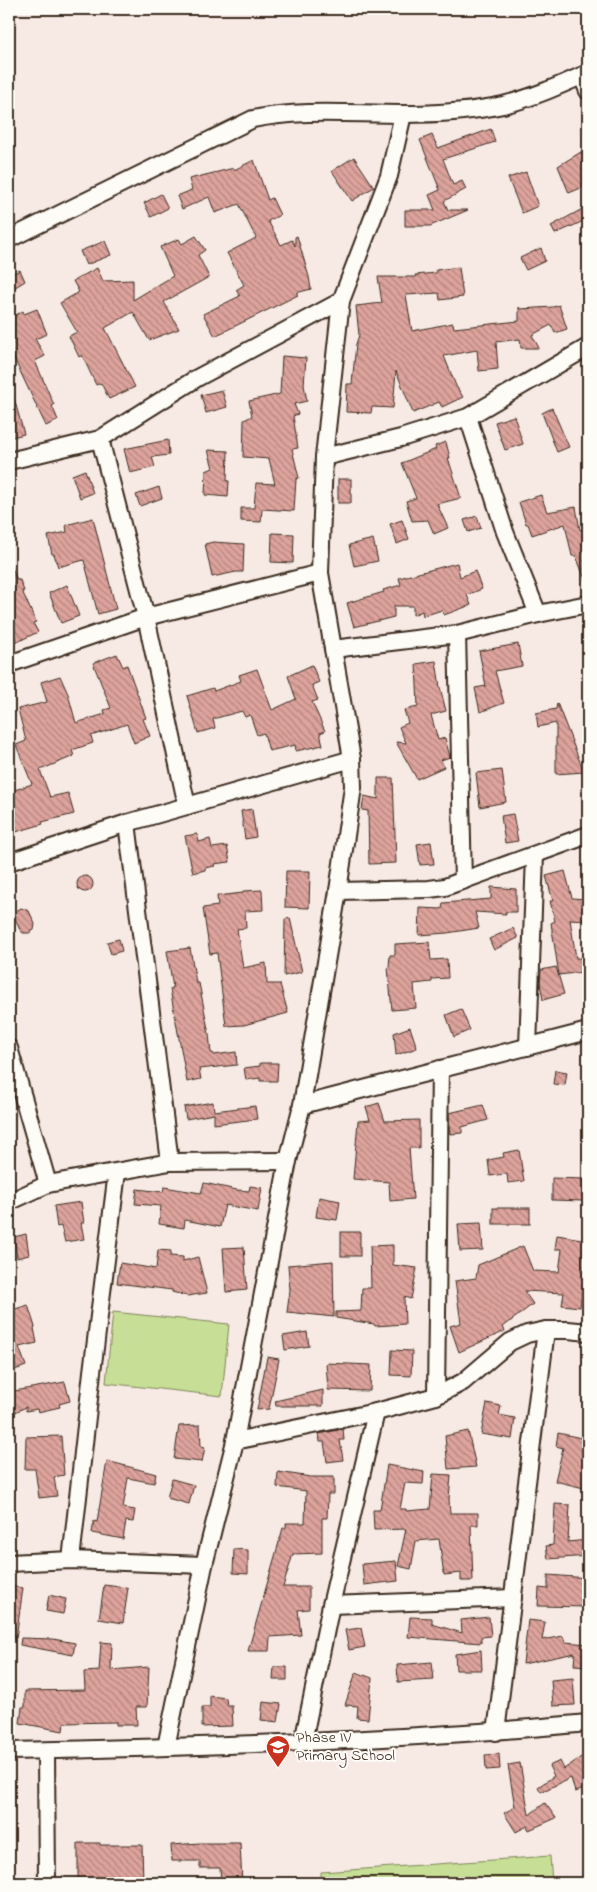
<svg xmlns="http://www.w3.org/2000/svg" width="597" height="1892" viewBox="0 0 597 1892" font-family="'Indie Flower',sans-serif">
<defs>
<pattern id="building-back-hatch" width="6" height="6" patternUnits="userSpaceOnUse" patternTransform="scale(1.25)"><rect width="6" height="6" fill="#dda39c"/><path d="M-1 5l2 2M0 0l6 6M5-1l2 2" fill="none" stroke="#b4857f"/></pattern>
</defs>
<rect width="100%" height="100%" fill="#f7eae5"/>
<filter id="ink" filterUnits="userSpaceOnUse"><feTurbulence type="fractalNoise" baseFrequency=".02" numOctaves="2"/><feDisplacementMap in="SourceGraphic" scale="10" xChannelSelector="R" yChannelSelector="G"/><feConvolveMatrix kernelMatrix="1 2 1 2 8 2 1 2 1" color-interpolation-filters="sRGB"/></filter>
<g filter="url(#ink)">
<g fill="#c6de95" stroke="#80845a">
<polygon points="113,1312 229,1324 222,1396 106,1383"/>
<polygon points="550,1856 552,1883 321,1883 321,1872"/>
</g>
<g fill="url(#building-back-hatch)" stroke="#3b2a1e">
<polygon points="491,129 495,142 443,159 453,185 462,181 466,189 444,201 448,210 468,210 430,226 405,226 405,210 435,210 429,195 440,190 420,140 432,135 438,148"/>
<polygon points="581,152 588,164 588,185 569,193 558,166"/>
<polygon points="354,157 374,187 352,201 332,171"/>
<polygon points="254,160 268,200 272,198 280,215 268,221 281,245 292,240 295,246 295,237 297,236 309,277 311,289 296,293 298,295 215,336 203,314 240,296 236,290 244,285 227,253 256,238 239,204 215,213 209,197 182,209 177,196 192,190 189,179 234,168 234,170"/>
<polygon points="526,172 538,206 522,213 508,178"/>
<polygon points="161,194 168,208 151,217 144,203"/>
<polygon points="588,206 588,219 555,234 551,226"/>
<polygon points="196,236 205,250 198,255 209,277 164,302 179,329 149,340 133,312 105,328 135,387 109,399 101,383 96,385 82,355 79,357 69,336 77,332 60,303 79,292 73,281 97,268 103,281 133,280 133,300 173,276 160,247 179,239 182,244"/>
<polygon points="105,241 111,255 86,265 80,251"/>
<polygon points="541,248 545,261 526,270 520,258"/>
<polygon points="459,267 463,297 440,300 439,293 406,295 412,331 453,323 454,328 519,321 519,307 520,309 553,307 559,305 567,329 555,333 551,325 532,335 539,348 521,348 520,339 496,342 498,369 479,371 477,350 444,356 456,386 463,397 442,407 439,402 413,413 396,371 393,408 372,407 371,413 346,412 347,384 352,384 356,344 359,335 356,306 382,303 378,277 416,277 415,275 436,273 436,270"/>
<polygon points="20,270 25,281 9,291 9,275"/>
<polygon points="37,309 47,334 35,339 45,356 35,361 54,405 52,406 58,420 46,426 9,348 9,319 23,311 24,314"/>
<polygon points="282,356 306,358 304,385 307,401 294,404 298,414 293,416 298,448 292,449 299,478 296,479 294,511 262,509 261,522 241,521 241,508 254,508 256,483 275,484 269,459 243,457 244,420 252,416 249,401 280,394"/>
<polygon points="222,390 227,407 206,413 201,395"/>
<polygon points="12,391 24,434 9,438 9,392"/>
<polygon points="552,408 569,447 557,452 542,413"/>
<polygon points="514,416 523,444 505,450 495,422"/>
<polygon points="168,440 169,455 152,457 155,467 130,473 124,449"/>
<polygon points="446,442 450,458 448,458 461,498 437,504 448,528 434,534 428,520 412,521 406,501 416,498 402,463 436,449 435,446"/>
<polygon points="208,450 228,451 227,481 229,481 228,497 205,495 206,471 213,468"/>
<polygon points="85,470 93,493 80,498 72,475"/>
<rect x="338" y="479" width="13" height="24"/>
<polygon points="159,487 162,498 140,506 136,495"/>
<polygon points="541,495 547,512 576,507 580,530 588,528 588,587 576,556 572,556 565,524 532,535 528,524 526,524 519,502"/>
<polygon points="477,516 481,528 468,532 464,520"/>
<polygon points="93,518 116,609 98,614 84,560 58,567 54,554 52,554 48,536 67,532 66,525"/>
<polygon points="402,520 409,539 397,544 390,524"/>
<polygon points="272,533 294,534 293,563 271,562"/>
<polygon points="373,539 378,561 354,566 349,545"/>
<polygon points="213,542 244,544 243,572 236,572 212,577 205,544"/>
<polygon points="9,561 17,580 20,580 24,591 22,591 36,622 33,623 38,632 17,642 13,632 9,634"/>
<polygon points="457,563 460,577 475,571 482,589 467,595 471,605 444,615 442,610 423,616 422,611 413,615 413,606 394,606 394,617 354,627 347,603 384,592 383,590 401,585 399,578"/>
<polygon points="67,585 79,616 61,623 49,593"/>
<polygon points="518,644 522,666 495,671 504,703 480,712 475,688 486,686 479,651"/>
<polygon points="117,654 123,667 127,665 146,718 143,719 150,736 134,743 127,724 91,736 93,743 72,750 74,756 40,770 50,797 68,793 74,814 42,822 43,824 9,834 9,792 32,784 16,745 26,741 18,709 47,702 41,682 60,676 68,694 76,723 105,714 104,710 111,708 93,663"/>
<polygon points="436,661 440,687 446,711 431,715 438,740 445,738 450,757 441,760 444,767 417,779 396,742 406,743 399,727 408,723 404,710 418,707 416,664"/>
<polygon points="312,665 319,682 312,685 318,700 312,702 325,731 320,733 323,745 296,751 295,745 269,751 264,733 257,735 250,715 245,717 242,711 213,719 215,728 198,733 187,696 213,688 214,691 241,681 239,675 257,669 272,710 296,699 288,676"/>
<polygon points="557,703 584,772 556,774 556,723 538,727 536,713 556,709"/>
<polygon points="502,770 506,802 480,807 476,773"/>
<polygon points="378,778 393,778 396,863 369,864 368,811 362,810 364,796 378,799"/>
<polygon points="252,809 256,837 245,839 241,811"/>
<polygon points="513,814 518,841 505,843 501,816"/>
<polygon points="197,834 199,842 210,839 212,848 227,846 230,862 214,864 215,866 205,868 205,870 193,873 185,836"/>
<polygon points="431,842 434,864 420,865 417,844"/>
<polygon points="286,871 310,871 309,908 285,907"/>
<polygon points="565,871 572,898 586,899 585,920 570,919 576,958 581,958 583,972 559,975 551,923 555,921 550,901 553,901 546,876"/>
<circle cx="85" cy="884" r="8"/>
<polygon points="491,887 516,889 516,912 505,912 506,914 475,912 479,928 447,933 419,935 420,908 442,909 443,903 491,899"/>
<polygon points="262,890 263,910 245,911 246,928 237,929 243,968 266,963 267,984 280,984 288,1013 244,1025 226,1026 217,953 210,954 203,908 218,906 217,896 243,893 243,891"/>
<polygon points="21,908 29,911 35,924 34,930 29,933 23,933 20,930 15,918 16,911"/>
<polygon points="290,918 302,972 284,976 285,919"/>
<polygon points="513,928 518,938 494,950 489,939"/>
<polygon points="119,939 122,951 111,954 107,942"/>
<polygon points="429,942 431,960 447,959 448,978 432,979 432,982 414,984 416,1008 392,1010 388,968 389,967 390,955 395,955 395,944"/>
<polygon points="190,948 196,983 199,983 209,1034 211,1053 213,1053 214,1055 236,1052 237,1065 199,1069 201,1079 187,1082 170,989 173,988 167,951"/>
<polygon points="556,967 564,994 543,1000 540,983 541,970"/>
<polygon points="461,1009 470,1030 454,1037 446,1015"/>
<polygon points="410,1027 417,1048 396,1055 394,1033"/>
<polygon points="260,1063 278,1063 277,1081 260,1081 260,1078 246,1080 244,1068 260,1066"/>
<polygon points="555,1070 567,1072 565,1085 553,1084"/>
<polygon points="213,1102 214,1111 255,1106 257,1119 214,1124 214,1114 186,1119 184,1107"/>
<polygon points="379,1103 385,1121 419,1120 419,1148 409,1148 413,1199 390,1201 389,1182 353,1179 358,1121 370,1120 366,1107"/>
<polygon points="483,1105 488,1120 462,1127 462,1133 450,1134 449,1113"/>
<polygon points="519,1150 524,1181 508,1183 507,1174 490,1176 488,1160 504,1157 503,1153"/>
<polygon points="552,1178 584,1179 583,1201 552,1200"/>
<polygon points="204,1183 237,1190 249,1191 250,1186 262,1188 258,1211 225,1205 220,1227 185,1220 184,1228 159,1224 161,1206 135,1204 137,1189 163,1192 164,1187 201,1193"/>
<polygon points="319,1197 340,1201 337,1220 316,1217"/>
<polygon points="81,1202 84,1223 81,1223 84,1239 65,1242 61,1226 57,1227 54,1206"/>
<rect x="493" y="1208" width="37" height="16"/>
<polygon points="481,1223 483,1250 460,1251 458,1224"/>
<rect x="341" y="1232" width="19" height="24"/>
<polygon points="26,1234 29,1255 17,1258 14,1237"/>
<polygon points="557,1235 588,1240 588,1262 586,1262 580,1307 562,1305 564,1293 524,1291 533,1304 503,1327 505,1331 459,1352 450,1326 461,1323 455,1281 476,1278 478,1265 523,1246 533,1271 559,1272 562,1249 555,1249"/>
<polygon points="393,1245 393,1265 417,1268 411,1299 404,1297 405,1324 375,1326 374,1324 336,1318 336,1312 361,1311 362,1288 371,1288 370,1246"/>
<polygon points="244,1247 247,1290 226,1292 223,1248"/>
<polygon points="158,1250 171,1251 170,1256 183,1257 183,1261 198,1257 207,1293 187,1296 172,1292 172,1290 117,1283 120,1263 156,1269"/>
<polygon points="333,1261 334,1317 287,1312 290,1290 288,1265"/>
<polygon points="28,1305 35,1327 34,1328 37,1343 19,1347 26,1366 9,1372 9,1311"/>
<polygon points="307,1332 309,1346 285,1350 283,1336"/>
<polygon points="392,1350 412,1351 411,1376 391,1375"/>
<polygon points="267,1357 279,1359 269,1409 257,1410"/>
<polygon points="326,1363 371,1365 370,1391 328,1390"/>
<polygon points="65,1382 70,1401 59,1404 60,1407 38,1412 37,1409 26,1411 26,1407 9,1415 9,1392"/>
<polygon points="323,1390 323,1406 276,1406 275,1401"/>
<polygon points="487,1403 501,1406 499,1415 515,1418 512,1439 481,1434"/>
<polygon points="200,1425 201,1446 205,1447 202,1462 174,1459 179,1426"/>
<polygon points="343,1429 344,1440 340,1440 343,1460 327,1462 324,1442 320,1442 319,1434"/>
<polygon points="468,1431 476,1467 448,1469 445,1436"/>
<polygon points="558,1433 586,1439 585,1448 588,1448 588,1489 555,1481 563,1448 556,1446"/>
<polygon points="61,1436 64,1475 54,1477 57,1496 39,1498 35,1469 25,1469 26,1437"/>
<polygon points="107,1461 156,1474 154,1483 128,1478 123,1508 135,1510 133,1522 126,1521 123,1539 92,1533 94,1521 97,1522"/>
<polygon points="387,1465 424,1472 423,1484 405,1483 400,1509 406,1509 406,1511 430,1509 433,1474 451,1475 449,1499 450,1513 478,1513 478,1525 471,1525 473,1581 461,1581 461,1573 444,1575 439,1539 416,1541 411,1569 398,1566 406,1529 374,1530 373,1510 380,1510"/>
<polygon points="278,1472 311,1477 334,1477 334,1494 328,1494 327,1518 322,1518 322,1553 293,1554 283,1587 309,1587 309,1609 298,1610 301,1635 270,1637 269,1651 248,1651 283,1528 286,1528 286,1523 305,1523 306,1491 277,1487"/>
<polygon points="172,1479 194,1485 189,1504 167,1498"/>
<polygon points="555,1504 570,1505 568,1542 588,1540 588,1556 548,1559 546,1546 553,1545"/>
<polygon points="234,1549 248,1550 248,1574 233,1573"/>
<polygon points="396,1561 398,1581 364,1585 362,1564"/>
<polygon points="548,1575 588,1578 588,1607 538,1606 539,1588 548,1589"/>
<polygon points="104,1585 128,1588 123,1623 99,1619"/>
<polygon points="9,1586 23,1588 16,1638 9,1637"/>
<polygon points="49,1595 66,1599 63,1614 46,1611"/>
<polygon points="410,1617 432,1618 432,1624 462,1633 461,1620 489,1617 491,1636 481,1637 481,1643 408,1637"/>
<polygon points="528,1620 545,1622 542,1640 563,1636 565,1642 588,1644 587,1666 574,1665 575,1653 523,1664"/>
<polygon points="361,1628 365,1647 349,1650 345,1630"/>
<polygon points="21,1638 53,1639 75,1643 73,1655 20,1645"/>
<polygon points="101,1642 112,1643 111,1670 149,1667 147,1707 136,1707 137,1725 116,1725 116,1722 64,1723 63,1731 20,1723 22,1707 25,1707 25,1691 85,1690 84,1672 99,1671"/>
<polygon points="481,1650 482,1670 456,1670 455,1654"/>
<polygon points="432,1662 434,1680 398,1682 397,1665"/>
<polygon points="274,1667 287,1667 287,1680 273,1680"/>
<polygon points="356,1672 372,1678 368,1719 357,1718 358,1706 345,1705"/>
<polygon points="573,1678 575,1705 553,1706 551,1680"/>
<polygon points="210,1696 226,1698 227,1706 232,1706 233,1726 202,1727 202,1707 210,1707"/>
<polygon points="263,1702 281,1704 278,1722 261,1720"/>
<polygon points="499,1754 500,1769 486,1770 485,1755"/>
<polygon points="584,1755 588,1761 588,1788 575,1792 571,1778 541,1792 538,1787 554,1776 549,1766 560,1761 564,1769"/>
<polygon points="520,1763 529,1815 545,1803 556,1818 529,1830 527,1826 516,1832 504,1813 515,1807 508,1765"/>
<polygon points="78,1843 100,1843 100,1845 142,1845 143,1883 78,1883"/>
<polygon points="200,1843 240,1843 242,1883 221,1883 220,1868 200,1868 200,1861 172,1861 171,1845"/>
</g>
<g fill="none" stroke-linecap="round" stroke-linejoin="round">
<g stroke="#3b2a1e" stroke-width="20">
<g id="street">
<polyline points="582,76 588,91"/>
<path d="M9 239 253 119C302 109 351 114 401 114 434 114 470 112 503 105 532 98 561 85 588 73"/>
<polyline points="468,417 505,532 538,614"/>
<polyline points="100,439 146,617 187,806"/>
<polyline points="324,457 401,438 468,417 588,347"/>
<polyline points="9,461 100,439 197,378 341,301"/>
<polyline points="457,634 463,881"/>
<polyline points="333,649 457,634 538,614 588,604"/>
<polyline points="9,664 146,617 320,573"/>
<polyline points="127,823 170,1162"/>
<polyline points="9,862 127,823 352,759"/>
<polyline points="338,891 429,889 445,887 588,835"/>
<polyline points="528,1047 535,855"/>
<polyline points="9,1048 48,1184"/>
<polyline points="302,1105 588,1031"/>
<polyline points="9,1202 48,1184 170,1162 288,1161"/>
<polyline points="436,1396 440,1069"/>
<polyline points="235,1441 376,1412 436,1396 463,1382 510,1342 527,1334 546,1330 568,1330 588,1332"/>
<polyline points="71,1560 92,1372 117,1172"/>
<polyline points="9,1563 71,1560 204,1565"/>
<polyline points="331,1605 513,1598"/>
<polyline points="496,1732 546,1330"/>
<polyline points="303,1742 331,1605 376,1412"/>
<polyline points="166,1747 204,1565 235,1441 288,1161 302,1105 338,891 353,787 352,759 320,573 324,457 341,301 389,176 403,114"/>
<path d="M9 1751C202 1747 396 1741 588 1723"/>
<polyline points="46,1751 47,1883"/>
</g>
</g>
<use href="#street" stroke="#fdfcf7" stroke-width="16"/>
</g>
</g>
<defs>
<g id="school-pin" transform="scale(1.25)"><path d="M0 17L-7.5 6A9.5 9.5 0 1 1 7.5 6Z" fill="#c8321e" stroke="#fdfcf7"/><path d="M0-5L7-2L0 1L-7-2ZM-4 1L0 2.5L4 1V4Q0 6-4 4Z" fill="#fff"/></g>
</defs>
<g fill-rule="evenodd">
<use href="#school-pin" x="278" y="1747"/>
</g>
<g text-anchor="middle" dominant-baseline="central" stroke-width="4" stroke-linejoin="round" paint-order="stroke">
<g font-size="16" fill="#3b2a1e" stroke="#fdfcf7" text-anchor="start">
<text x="296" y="1738">Phase IV<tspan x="296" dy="18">Primary School</tspan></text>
</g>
</g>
<rect width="597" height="1892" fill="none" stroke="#fdfcf7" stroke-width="30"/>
<rect x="15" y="15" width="567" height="1862" fill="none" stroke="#3b2a1e" stroke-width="2" filter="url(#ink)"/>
</svg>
